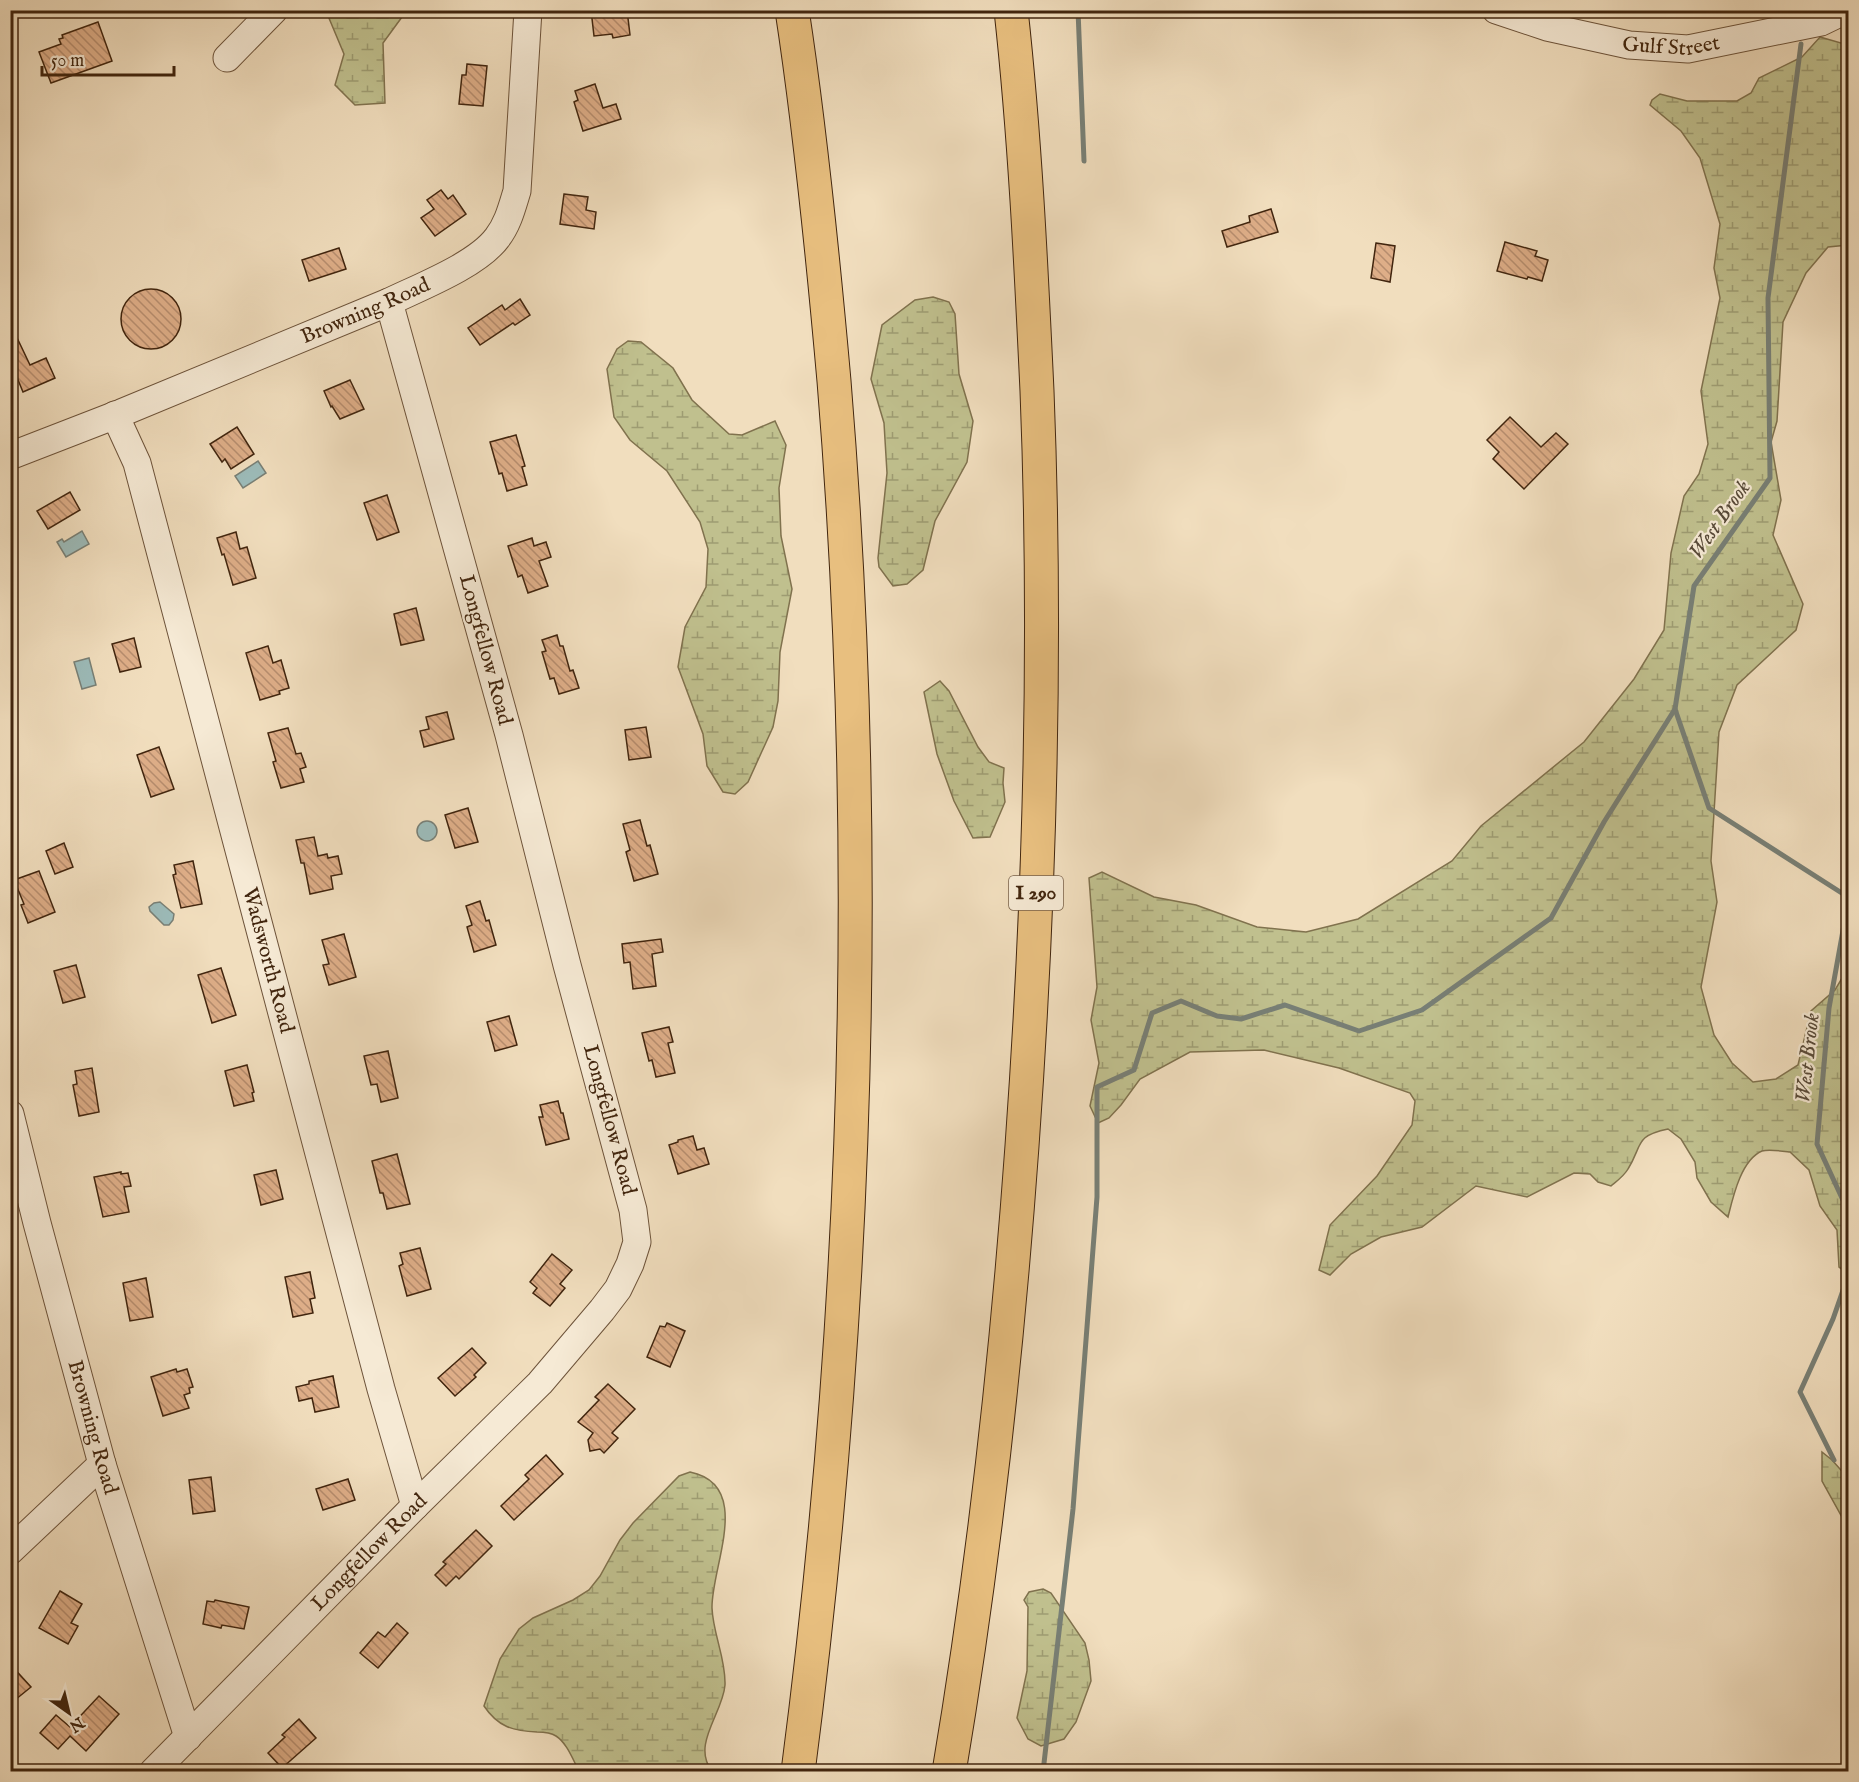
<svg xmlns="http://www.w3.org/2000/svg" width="1859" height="1782" viewBox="0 0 1859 1782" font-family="'IM FELL English',serif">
<defs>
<pattern id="wetland-marsh" width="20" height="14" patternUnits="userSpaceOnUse" patternTransform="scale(1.5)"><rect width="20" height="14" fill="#c0c08e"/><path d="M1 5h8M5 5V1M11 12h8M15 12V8" fill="none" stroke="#9e9c72"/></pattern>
<pattern id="building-back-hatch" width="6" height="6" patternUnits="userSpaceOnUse" patternTransform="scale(1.5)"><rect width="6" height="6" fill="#deae88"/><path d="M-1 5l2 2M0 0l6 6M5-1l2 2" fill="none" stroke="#b68d6e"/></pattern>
</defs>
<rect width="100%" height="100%" fill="#f1debe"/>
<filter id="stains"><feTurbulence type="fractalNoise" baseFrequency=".00333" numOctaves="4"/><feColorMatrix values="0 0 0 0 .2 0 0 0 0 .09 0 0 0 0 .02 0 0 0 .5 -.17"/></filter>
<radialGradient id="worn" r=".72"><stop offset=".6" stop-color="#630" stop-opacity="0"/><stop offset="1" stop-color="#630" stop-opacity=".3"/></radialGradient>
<g fill="url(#wetland-marsh)" stroke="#80724e" stroke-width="1.5">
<polygon points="326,11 401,11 402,17 383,43 385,103 355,105 335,85 344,54"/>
<path d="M1820 37 1848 45V245L1828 247 1806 273 1783 322 1777 421 1771 442 1781 500 1773 535 1803 604 1796 630 1737 685 1719 732 1711 861 1717 902 1701 987 1714 1035 1732 1063 1753 1082 1776 1079 1798 1065 1811 1011 1835 990 1848 968V1274L1839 1267 1837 1230 1820 1206 1809 1170 1790 1152C1782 1151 1769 1149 1762 1151 1741 1160 1733 1197 1728 1217L1711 1202 1697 1178 1695 1162 1681 1139 1668 1129C1634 1136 1643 1145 1628 1169 1624 1176 1617 1181 1611 1186L1598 1182 1590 1174 1574 1173 1527 1197 1476 1186 1422 1227 1381 1237 1351 1254 1330 1275 1319 1270 1330 1225 1377 1176 1412 1125 1415 1101 1410 1093 1339 1068 1264 1050 1190 1052 1140 1079 1121 1105 1109 1118 1098 1123 1090 1106 1099 1063 1091 1020 1097 987 1089 878 1102 872 1154 897 1196 905 1257 927 1306 932 1358 919 1452 861 1481 826 1584 742 1634 679 1664 630 1671 553 1684 496 1699 474 1708 444 1701 391 1720 298 1714 268 1720 224 1700 158 1681 131 1650 105 1652 100 1660 94 1687 101H1737L1751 93 1759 78 1802 57Z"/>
<polygon points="933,297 949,302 955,314 959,374 973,421 967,462 935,521 923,570 907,584 893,586 879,567 878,558 887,473 884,423 871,379 882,325 915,300"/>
<polygon points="628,341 641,342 673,368 692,400 729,434 742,435 775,421 786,445 779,488 781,536 792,589 780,652 778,701 773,727 748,782 735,794 723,792 707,766 703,734 678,667 685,627 706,587 708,549 700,522 667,471 630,440 614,417 607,369 617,349"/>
<polygon points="940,681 949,691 978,747 989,762 1004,768 1003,783 1005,802 990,837 973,838 954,801 937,754 924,692"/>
<polygon points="1822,1452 1832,1460 1848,1478 1848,1528 1822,1481"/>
<path d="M690 1472C754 1485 711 1567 712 1608 713 1634 726 1659 725 1685 723 1713 691 1745 712 1771H579C573 1760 567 1743 556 1736 550 1732 543 1732 537 1732 513 1731 498 1727 484 1706L500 1659 519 1629 533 1618 573 1600 589 1590 600 1576 620 1540 633 1523 679 1476Z"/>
<polygon points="1043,1589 1051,1593 1085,1643 1089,1660 1091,1681 1076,1722 1064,1739 1041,1746 1028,1739 1017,1718 1027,1671 1028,1607 1024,1600 1029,1592"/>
</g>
<g fill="#9cbbb9" stroke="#787f75" stroke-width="1.5">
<polygon points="258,461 266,473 243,488 235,476"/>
<polygon points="82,531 89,544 66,557 57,542 62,539 64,542"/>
<polygon points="89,658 96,685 82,689 74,662"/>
<circle cx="427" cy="831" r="10"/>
<polygon points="160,902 174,914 173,920 169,925 164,925 150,911 149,907 154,903"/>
</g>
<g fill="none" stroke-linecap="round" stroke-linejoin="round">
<g stroke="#787f75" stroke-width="5">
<polyline points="1078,10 1084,161"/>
<polyline points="1801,44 1768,298 1770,478 1694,586 1675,709 1709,808 1848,897"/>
<polyline points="1848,903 1829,1008 1817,1144 1848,1211"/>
<polyline points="1834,1460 1800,1392 1833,1319 1848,1276"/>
<polyline points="1043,1772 1073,1509 1097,1197 1097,1087 1134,1070 1152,1013 1181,1001 1217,1016 1241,1019 1285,1005 1359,1031 1422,1010 1551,918 1604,822 1675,709"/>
</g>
</g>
<g fill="url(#building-back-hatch)" stroke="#41250e" stroke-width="1.5">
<polygon points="591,10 627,10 630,35 613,38 612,34 594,36"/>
<polygon points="98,22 112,61 51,83 39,52 61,44 59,39 63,38 62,35"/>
<polygon points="467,64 487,66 483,106 459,104 462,75 466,75"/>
<polygon points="595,84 603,108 616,104 621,119 583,131 574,102 578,100 575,91"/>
<polygon points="441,190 448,199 453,195 466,214 435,236 421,218 434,209 427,200"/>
<polygon points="564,194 588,197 586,210 596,212 594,229 560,224"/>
<polygon points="1271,209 1278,232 1227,247 1222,231 1250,222 1249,216"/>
<polygon points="1505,242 1537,251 1535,256 1548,260 1542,281 1528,277 1527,279 1497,271"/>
<polygon points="1376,243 1395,246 1390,282 1371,278"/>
<polygon points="339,248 346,269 309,281 302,260"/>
<circle cx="151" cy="319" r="30"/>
<polygon points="520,299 530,315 515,325 513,323 480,345 468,328 502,305 505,310"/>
<polygon points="10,323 30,365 46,358 55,378 23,392 16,375 10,378"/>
<polygon points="350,380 364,409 340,419 332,406 331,407 324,391"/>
<polygon points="1510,417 1541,447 1556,433 1568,444 1524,489 1493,459 1499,452 1487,440"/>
<polygon points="237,427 254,454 231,469 225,459 222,462 210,444"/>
<polygon points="516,435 525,466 522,467 527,485 507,491 502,473 499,474 490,442"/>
<polygon points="70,492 80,510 48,529 37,511"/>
<polygon points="387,495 399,532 377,540 364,503"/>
<polygon points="236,532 240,549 247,547 256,578 233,585 224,554 222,555 217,538"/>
<polygon points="532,538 534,546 546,542 551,557 539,561 548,586 528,593 522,575 518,577 508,546"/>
<polygon points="416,608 424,640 401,645 394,614"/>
<polygon points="557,635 560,646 563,646 570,671 573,670 579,688 559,694 554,678 550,679 542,652 546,651 542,640"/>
<polygon points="134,638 141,667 120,672 112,644"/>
<polygon points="268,646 273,663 281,660 289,688 279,691 280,694 260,700 246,653"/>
<polygon points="447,712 454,739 424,747 420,731 429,729 426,717"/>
<polygon points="646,727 651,757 629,760 625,730"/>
<polygon points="288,728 296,754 301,753 306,767 300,769 304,782 281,788 273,762 276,761 268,733"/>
<polygon points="159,747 174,789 151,797 137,755"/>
<polygon points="468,808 478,842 455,848 445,815"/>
<polygon points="640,820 647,846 650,845 658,874 634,881 626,852 630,850 623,824"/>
<polygon points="314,837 318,856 327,854 328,858 338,856 342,874 331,876 333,889 310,894 304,863 301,863 296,840"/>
<polygon points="64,843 73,867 55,874 46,851"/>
<polygon points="193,861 202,904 181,908 173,875 176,874 174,865"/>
<polygon points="39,871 55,912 28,923 21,905 24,904 14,880"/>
<polygon points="480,901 486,921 489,920 496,945 474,952 467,927 472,925 466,906"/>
<polygon points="344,934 356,977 329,985 323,965 329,964 322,940"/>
<polygon points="661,939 663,952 652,954 656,986 633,989 630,962 624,963 622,944"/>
<polygon points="76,965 85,997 63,1003 54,971"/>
<polygon points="221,968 236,1015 212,1023 198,975"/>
<polygon points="509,1016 517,1045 495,1051 487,1022"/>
<polygon points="669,1027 673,1042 668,1043 675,1073 656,1077 652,1060 649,1061 642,1033"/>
<polygon points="388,1051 398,1098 381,1102 377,1084 371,1085 364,1056"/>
<polygon points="247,1065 254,1092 252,1093 254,1101 234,1106 225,1071"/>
<polygon points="92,1068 99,1112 79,1116 73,1085 77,1084 75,1071"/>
<polygon points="558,1101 561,1113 563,1113 569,1139 546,1145 539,1117 543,1117 540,1105"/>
<polygon points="693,1136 697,1150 704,1148 709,1164 678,1174 669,1145 678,1142 678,1140"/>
<polygon points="397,1154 410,1204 387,1209 383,1193 380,1193 372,1161"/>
<polygon points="276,1170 283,1199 261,1205 254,1175"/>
<polygon points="121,1172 121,1174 128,1173 131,1186 124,1187 129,1212 103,1217 94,1177"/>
<polygon points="420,1248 431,1289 407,1296 399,1266 403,1264 400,1253"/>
<polygon points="552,1254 572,1270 560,1284 565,1288 550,1306 533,1293 537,1288 530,1282"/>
<polygon points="310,1272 315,1298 310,1299 313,1313 293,1317 285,1277"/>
<polygon points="146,1278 153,1317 130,1321 123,1283"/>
<polygon points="667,1323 685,1331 670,1367 647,1357 660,1326 665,1327"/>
<polygon points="472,1348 486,1363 474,1375 476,1377 455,1396 438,1378"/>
<polygon points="176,1369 177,1372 187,1369 193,1387 189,1388 190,1393 184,1395 189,1408 163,1416 151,1377"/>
<polygon points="333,1376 339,1407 315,1412 312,1398 299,1401 296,1387 309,1384 309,1381"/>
<polygon points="608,1384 635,1409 612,1433 618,1438 604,1453 600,1449 590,1451 588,1440 593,1433 578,1422 599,1400 595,1397"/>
<polygon points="546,1455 563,1474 514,1520 501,1506 529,1479 525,1475"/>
<polygon points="211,1477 215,1511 193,1514 189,1480"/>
<polygon points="348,1479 355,1500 323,1510 316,1489"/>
<polygon points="476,1530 492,1546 459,1579 456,1576 446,1586 435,1575 446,1564 443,1562"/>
<polygon points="60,1591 82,1604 71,1623 78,1626 68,1644 39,1628"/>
<polygon points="215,1600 249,1607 244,1629 222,1625 221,1628 203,1624 207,1601 214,1602"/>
<polygon points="397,1623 408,1633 378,1668 360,1653 378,1632 385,1637"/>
<polygon points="10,1664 31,1687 10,1704"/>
<polygon points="99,1696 119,1714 86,1751 70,1736 58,1749 40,1733 56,1715 70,1727"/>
<polygon points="299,1719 316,1738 282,1768 268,1753 285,1737 282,1735"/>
</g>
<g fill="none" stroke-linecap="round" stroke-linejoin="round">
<g stroke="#6d533a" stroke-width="29">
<g id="minor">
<path id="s1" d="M1496 10 1547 27 1629 45 1688 49 1821 22 1846 10"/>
<polyline points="227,58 274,10"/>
<path id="s2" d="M115 415 137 463 381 1389 415 1506"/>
<path id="s3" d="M10 456 121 413 389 302C420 287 477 265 497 238 508 224 512 207 517 191L528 10"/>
<path id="s4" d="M10 1114 37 1223 102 1464 188 1737"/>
<polyline points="10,1551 102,1464"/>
<path id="s5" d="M153 1772 415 1506 540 1383 602 1310 618 1289 630 1264 637 1242 633 1210 567 965 509 735 389 302"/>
</g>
</g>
<g stroke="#41250e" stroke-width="35">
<g id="highway">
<path d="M792 10C811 134 823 257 834 381 872 844 858 1311 798 1772"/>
<path d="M949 1772C984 1564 1007 1355 1022 1146 1040 895 1047 643 1037 391 1031 264 1025 137 1011 10"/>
</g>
</g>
<use href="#minor" stroke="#f6ead5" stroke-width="27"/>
<use href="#highway" stroke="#e8bf7f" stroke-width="33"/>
</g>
<g text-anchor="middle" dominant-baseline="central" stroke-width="4.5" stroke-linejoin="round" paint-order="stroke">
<rect fill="#f6ead5" stroke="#77604a" stroke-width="1.5" x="1009" y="876" width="54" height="34" rx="4.5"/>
<g font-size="20" font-weight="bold" fill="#41250e">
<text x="1036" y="893">I 290</text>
</g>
<g font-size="21" fill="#41250e" stroke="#f6ead5">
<text stroke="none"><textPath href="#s1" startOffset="180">Gulf Street</textPath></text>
<text stroke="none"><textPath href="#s3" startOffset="384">Browning Road</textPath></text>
<text transform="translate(485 650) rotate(75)">Longfellow Road</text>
<text stroke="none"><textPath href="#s2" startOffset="567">Wadsworth Road</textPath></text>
<text transform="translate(609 1120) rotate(75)">Longfellow Road</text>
<text stroke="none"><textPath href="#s4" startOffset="324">Browning Road</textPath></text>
<text stroke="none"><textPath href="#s5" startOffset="308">Longfellow Road</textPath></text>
</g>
<g font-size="22" font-style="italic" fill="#584a39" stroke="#f6ead5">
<text transform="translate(1720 520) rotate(-55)">West Brook</text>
<text transform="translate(1808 1058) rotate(-84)">West Brook</text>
</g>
</g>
<rect width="1859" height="1782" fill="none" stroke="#f1debe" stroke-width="36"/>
<rect x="12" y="12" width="1835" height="1758" fill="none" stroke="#41250e" stroke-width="3"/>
<rect x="18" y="18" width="1823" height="1746" fill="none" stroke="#41250e" stroke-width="1.5"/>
<g transform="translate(69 1713) rotate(146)" stroke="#f6ead5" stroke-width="4.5" paint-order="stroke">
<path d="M0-4.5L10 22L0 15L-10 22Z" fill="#41250e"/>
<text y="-9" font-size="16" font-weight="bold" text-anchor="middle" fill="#41250e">N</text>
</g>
<path d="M42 66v9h132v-9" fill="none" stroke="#41250e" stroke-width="3"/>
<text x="51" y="66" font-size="18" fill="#41250e" stroke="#f6ead5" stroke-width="4.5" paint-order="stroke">50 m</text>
<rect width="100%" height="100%" filter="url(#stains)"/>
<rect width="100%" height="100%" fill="url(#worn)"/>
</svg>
